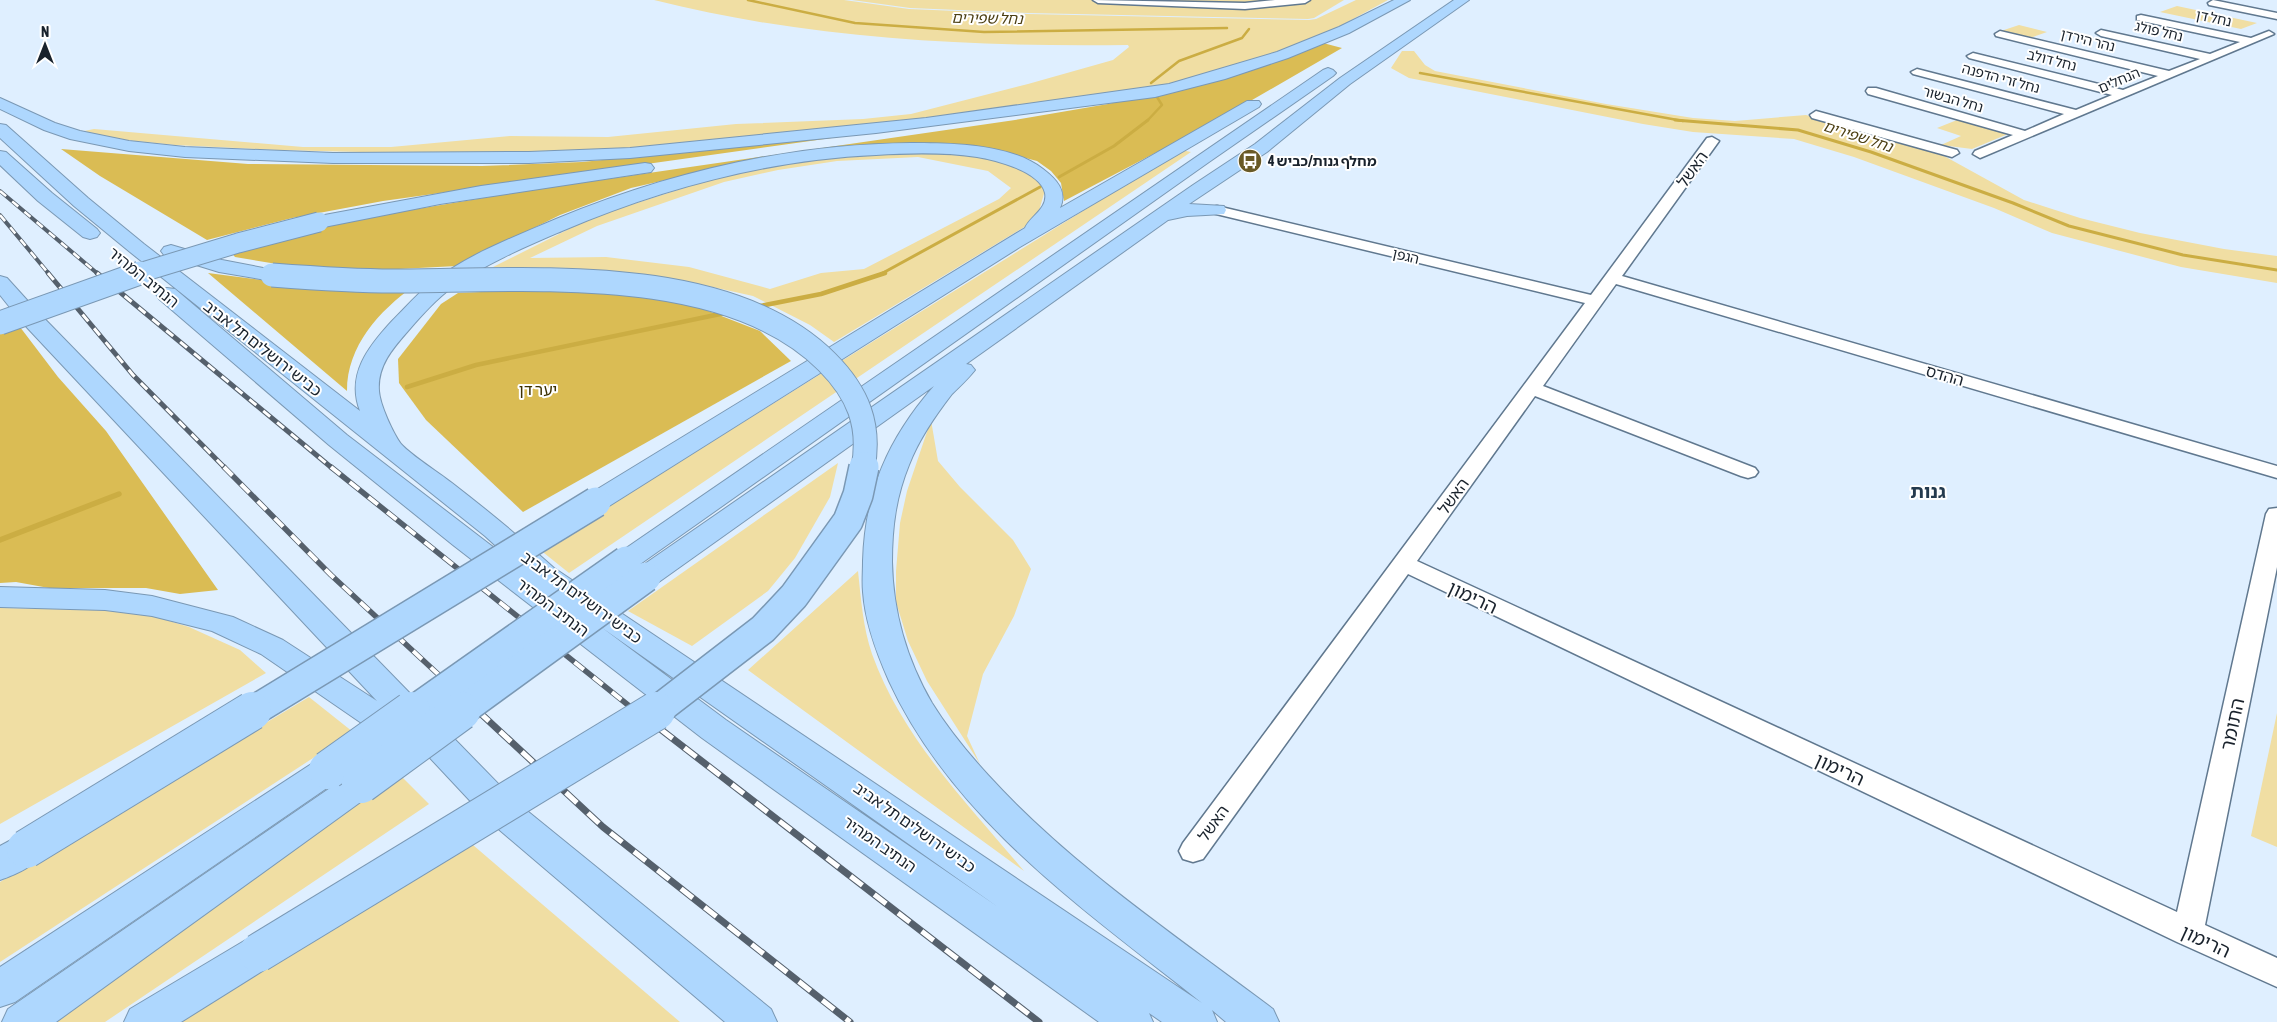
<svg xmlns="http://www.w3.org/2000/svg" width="2277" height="1022" viewBox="0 0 2277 1022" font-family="'Asap Condensed','Noto Sans Hebrew',sans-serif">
<rect width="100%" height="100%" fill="#dfefff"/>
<g fill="#f0dea3" fill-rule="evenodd">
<path d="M654 0H844L909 9 1028 14 1309 20 1316 19 1356 0H1388L1316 39 1205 77 1127 92 1000 110 707 143 522 154 402 153 277 150 175 145 106 138 84 131 94 129 303 147H391L510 136 608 137 736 124 863 119 911 114 1028 84 1113 60 1129 47 1128 45C969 47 809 39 654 0Z"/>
<polygon points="852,0 1344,0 1314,18 1308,19 1028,13 910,8"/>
<polygon points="2177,6 2257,23 2241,29 2160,12"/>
<polygon points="2019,25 2047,32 2030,38 2001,31"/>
<polygon points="1402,51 1414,51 1425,65 1435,71 1606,104 1693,118 1735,121 1806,115 1911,144 1946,157 2024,200 2080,218 2140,233 2224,249 2277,256 2277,283 2181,267 2052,233 1994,208 1854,157 1794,139 1693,132 1643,124 1409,78 1391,68"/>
<polygon points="1957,120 2008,134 1972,149 1941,145 1961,136 1937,128"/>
<polygon points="1181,150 1191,152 569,573 539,549"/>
<path d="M892 153 943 154 988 158 1019 168 1039 179 1045 190 1039 211 1026 226 834 342 810 325 753 296 690 282 573 268 493 267 593 217 706 181 770 167 834 158ZM918 157 988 171 1011 188 999 199 864 269 821 273 770 289 689 267 606 257 530 258 597 226 724 182 778 170 837 161Z"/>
<polygon points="931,420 938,461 960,487 1013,540 1031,569 1014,616 983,674 967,736 980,764 927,681 908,641 896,602 896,571 900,523 907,491"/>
<polygon points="838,463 830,497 795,558 768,591 692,646 628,611"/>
<path d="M858 571C861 599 863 628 872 654 902 738 968 804 1024 871L748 670Z"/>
<polygon points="0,608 99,610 153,616 189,627 240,650 266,673 0,824"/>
<polygon points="309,697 353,732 0,962 0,882"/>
<polygon points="2277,713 2277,847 2251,836"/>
<polygon points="398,773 429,804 105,1022 48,1022"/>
<polygon points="473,845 680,1022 179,1022"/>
</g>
<g fill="#dabc54">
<polygon points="1323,43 1342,48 1214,122 1064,201 1061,183 1051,171 1037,161 992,149 950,144 896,143 844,148 735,164 631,188 560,215 457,266 360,271 283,265 235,257 231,252 285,236 375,216 525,191 1015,120 1108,104 1174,89"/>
<polygon points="846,136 383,201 292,218 207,240 100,176 61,149 248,164 482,166 582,162"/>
<path d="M208 273 276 282 414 286C379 311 347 346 347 391Z"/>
<polygon points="577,288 688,303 760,331 791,361 523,512 426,420 399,383 398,359 441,304 458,293"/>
<polygon points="20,327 58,377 106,431 218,590 180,594 146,588 49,588 16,582 0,583 0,332"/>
</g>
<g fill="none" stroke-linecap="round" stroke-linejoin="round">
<g stroke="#cbad43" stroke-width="2.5">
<polyline points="748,0 855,23 984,32 1227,28"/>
<polyline points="1420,73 1683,121"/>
<polyline points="1151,83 1179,61 1242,38 1249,29"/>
<polyline points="1147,121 1162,105 1157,97"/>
</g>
<g stroke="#cbad43" stroke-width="3">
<polyline points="1675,120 1798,130 1871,152 2013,203 2069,226 2183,255 2277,270"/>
<polyline points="1059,177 1114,146 1148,120"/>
<polyline points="881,274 1040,187"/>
</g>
<g stroke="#cbad43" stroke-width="4.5">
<polyline points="755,307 821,294 885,273"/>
<polyline points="407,387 476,365 725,313"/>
</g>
<polyline stroke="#cbad43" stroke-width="5.5" points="0,540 119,494"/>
<g stroke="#60788f" stroke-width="3">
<g id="minor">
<polygon points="1093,0 1245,3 1275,0 1310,0 1305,3 1245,9 1098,3"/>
<polygon points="2213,0 2277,13 2277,19 2209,5 2208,3"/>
<polygon points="2141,15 2251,38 2269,31 2274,34 1980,158 1973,154 1975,151 2013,135 1868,94 1866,91 1868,88 1876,88 2025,131 2064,114 1913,74 1911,72 1917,69 2076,110 2112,95 1969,58 1967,56 1973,53 2123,90 2158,76 1996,36 1995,34 2000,31 2169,71 2200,59 2101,36 2096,33 2101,30 2210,54 2240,42 2137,20 2137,16"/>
<polygon points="1816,111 1957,150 1959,153 1952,157 1812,118 1810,115"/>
<polygon points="1712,137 1719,141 1622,276 2277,466 2277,478 1616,284 1543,386 1755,468 1758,472 1755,476 1748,478 1741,476 1535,396 1417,561 2177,912 2266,514 2269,509 2277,508 2277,567 2205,925 2277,958 2277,987 2177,942 1408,574 1203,859 1193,862 1183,859 1179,851 1183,843 1585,303 1212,213 1210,210 1212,207 1217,206 1591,295 1707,138"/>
</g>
</g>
<g stroke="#7a98b4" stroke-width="2">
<g id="highway">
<polygon points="1394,0 1410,0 1349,33 1288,58 1225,79 1155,97 876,133 630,158 529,163 333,163 185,157 129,151 70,139 44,130 0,109 0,98 55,123 80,131 129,141 185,147 333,153 529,152 630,148 926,118 1169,84 1277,52 1339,27"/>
<path d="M1454 0H1469L1350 84 1267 152 1189 204 1224 206 1226 210 1224 214 1187 216 1168 220 966 364 971 365 975 370C968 379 960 386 952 394 935 416 919 439 909 465 896 497 892 527 892 562 893 612 907 660 932 703 948 729 968 753 988 775 1071 866 1175 935 1273 1009L1279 1022H1226L1212 1010 1217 1022H1162L1149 1013 1153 1022H1099L702 738 453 545 329 445 159 299 156 294 159 289 167 288 175 289 347 435 519 567 485 536 130 252 74 206 0 138V124L6 125 88 198 144 244 360 411C346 375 368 347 392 321 405 308 417 294 431 283 468 254 514 237 556 219 670 172 789 144 912 143 952 143 1011 144 1043 169 1056 179 1068 191 1060 208L1247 101H1259L1261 104 1259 107 1020 247 606 508 596 510 586 508 582 502 586 496 1025 228C1030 216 1048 209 1045 193 1040 171 995 160 977 157 944 152 909 153 876 155 766 160 663 188 562 231 525 247 487 263 454 286 436 299 422 315 408 331 393 348 377 366 379 391 380 405 393 433 401 444 412 456 438 472 452 483 487 510 521 538 554 568L1202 1003C1085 910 953 820 889 681 877 654 865 623 863 592 862 582 863 572 863 561 865 491 888 439 934 386L656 584 646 586 636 584 631 577 636 570 1193 185 1255 144 1340 78ZM601 627 998 907 726 720Z"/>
<polygon points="1328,68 1333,70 1336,73 1333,76 1209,162 636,567 626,570 616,567 612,561 616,555 1323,70"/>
<polygon points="0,151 6,152 52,193 97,229 100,233 97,237 90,239 83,237 38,201 0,165"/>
<polygon points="645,163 651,164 654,168 651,172 440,204 319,228 312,226 309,222 312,218 319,216 481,186"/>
<polygon points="171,245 222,260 279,271 282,275 279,279 272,281 219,272 164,255 161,251 164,247"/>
<polygon points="0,276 7,278 36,310 515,801 771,1009 777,1022 725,1022 489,821 416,743 404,747 392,744 261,654 212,631 152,616 105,610 0,607 0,587 105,590 152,596 233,617 283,640 377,701 20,320 0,295"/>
<polygon points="328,757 340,761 345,770 340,779 15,1002 0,1007 0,967 316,761"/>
<polygon points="361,771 373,775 379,784 373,793 56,1022 2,1022 8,1009 349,775"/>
<path d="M26 834 39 839 45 849C36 866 17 874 0 880V846L13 839Z"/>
<polygon points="258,936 272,941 278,953 272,965 181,1022 124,1022 130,1009 244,941"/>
</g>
</g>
<use href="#minor" fill="#fff" fill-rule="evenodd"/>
<use href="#highway" fill="#aed7fe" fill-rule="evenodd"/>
<g stroke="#55606c" stroke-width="4">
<g id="rail-far3">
<polyline points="0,191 98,274"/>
<polyline points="0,215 49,274"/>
</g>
</g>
<g stroke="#55606c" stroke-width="5">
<g id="rail-far2">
<polyline points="48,273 133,375 225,468"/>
<polyline points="97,273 332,468"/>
</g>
</g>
<g stroke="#55606c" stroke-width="5.5">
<g id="rail-far1">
<polyline points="224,467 331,575 480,713"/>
<polyline points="331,467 638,713"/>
</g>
</g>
<g stroke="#55606c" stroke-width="7">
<g id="rail">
<polyline points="478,711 603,827 850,1022"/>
<polyline points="637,711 1039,1022"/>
</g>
</g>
<use href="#rail-far3" stroke="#fff" stroke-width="2.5" stroke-dasharray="8" stroke-linecap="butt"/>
<use href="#rail-far2" stroke="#fff" stroke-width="3" stroke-dasharray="9" stroke-linecap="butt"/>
<use href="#rail-far1" stroke="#fff" stroke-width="4" stroke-dasharray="12" stroke-linecap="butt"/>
<use href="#rail" stroke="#fff" stroke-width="5" stroke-dasharray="15" stroke-linecap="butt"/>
<g stroke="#7a98b4" stroke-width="21" stroke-linecap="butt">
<polyline id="highway-bridge-far3" points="136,274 238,243 319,222"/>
</g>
<g stroke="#7a98b4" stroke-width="25" stroke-linecap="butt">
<g id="highway-bridge-far2">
<path d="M272 275C312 278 352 281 393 281 525 281 726 261 827 362 858 393 871 425 863 468"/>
<polyline points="0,323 140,273"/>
</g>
</g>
<g stroke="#7a98b4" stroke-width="32" stroke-linecap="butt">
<g id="highway-bridge-far1">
<polyline points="250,713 596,502"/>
<polyline points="410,713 626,561"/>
<polyline points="459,713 646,577"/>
<polyline points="654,713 763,629 794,596 848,521 858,495 864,467"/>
</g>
</g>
<g stroke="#7a98b4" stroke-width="40" stroke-linecap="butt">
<g id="highway-bridge">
<polyline points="328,770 411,711"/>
<polyline points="361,784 461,711"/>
<polyline points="26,849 252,711"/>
<polyline points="258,953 656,711"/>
</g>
</g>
<use href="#highway-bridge-far3" stroke="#aed7fe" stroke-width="19"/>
<use href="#highway-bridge-far2" stroke="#aed7fe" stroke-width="23"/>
<use href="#highway-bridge-far1" stroke="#aed7fe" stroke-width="29"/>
<use href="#highway-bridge" stroke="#aed7fe" stroke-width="38"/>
</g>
<defs>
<g id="bus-disc" transform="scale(1.25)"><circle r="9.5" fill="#695a27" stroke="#fff"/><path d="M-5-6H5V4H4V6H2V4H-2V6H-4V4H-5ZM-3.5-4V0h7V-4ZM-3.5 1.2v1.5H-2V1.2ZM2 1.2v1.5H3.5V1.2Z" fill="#fff"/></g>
</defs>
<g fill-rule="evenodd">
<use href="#bus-disc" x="1250" y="161"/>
</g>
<g text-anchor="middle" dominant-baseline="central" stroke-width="4" stroke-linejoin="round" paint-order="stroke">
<g font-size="14" fill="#19222c" stroke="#fff">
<text transform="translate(2214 18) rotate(12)">נחל דן</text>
<text transform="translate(2159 31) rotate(13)">נחל פולג</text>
<text transform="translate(2088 40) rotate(14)">נהר הירדן</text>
<text transform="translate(2052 60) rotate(14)">נחל דולב</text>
<text transform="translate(2001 78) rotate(15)">נחל זרי הדפנה</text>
<text transform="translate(2119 80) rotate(-23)">הנחלים</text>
<text transform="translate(1953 99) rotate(16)">נחל הבשור</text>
<text transform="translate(1406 256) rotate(13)">הגפן</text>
</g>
<g font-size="14" font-weight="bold" fill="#19222c" stroke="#fff" text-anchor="start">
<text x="1268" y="161">מחלף גנות/כביש 4</text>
</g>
<g font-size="15" font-style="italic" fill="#4c3f13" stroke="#fff">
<text transform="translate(987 18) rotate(1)">נחל שפירים</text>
<text transform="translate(1858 136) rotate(18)">נחל שפירים</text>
</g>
<g font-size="16" fill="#19222c" stroke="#fff">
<text transform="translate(1692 169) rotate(-54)">האשל</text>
<text transform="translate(144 277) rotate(39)">הנתיב המהיר</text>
<text transform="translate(263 348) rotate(38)">כביש ירושלים תל אביב</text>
<text transform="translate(1945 375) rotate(16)">ההדס</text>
<text transform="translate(1453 496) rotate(-54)">האשל</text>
<text transform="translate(582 597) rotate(36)">כביש ירושלים תל אביב</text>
<text transform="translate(553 607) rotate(37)">הנתיב המהיר</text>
<text transform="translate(1213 823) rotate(-54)">האשל</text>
<text transform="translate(915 827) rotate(35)">כביש ירושלים תל אביב</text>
<text transform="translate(880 844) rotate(35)">הנתיב המהיר</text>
</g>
<g font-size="16" fill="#3d3102" stroke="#fff">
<text x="538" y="389">יער דן</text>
</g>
<g font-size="19" font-weight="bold" fill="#243a4e" stroke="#fff">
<text x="1928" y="491">גנות</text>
</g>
<g font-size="19" fill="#19222c" stroke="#fff">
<text transform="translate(1473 597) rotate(25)">הרימון</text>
<text transform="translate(2232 724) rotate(-78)">התומר</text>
<text transform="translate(1840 769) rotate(25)">הרימון</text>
<text transform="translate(2206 941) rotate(25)">הרימון</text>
</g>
</g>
<g transform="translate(45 45)" stroke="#ffffff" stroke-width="4" paint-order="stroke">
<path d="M0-4L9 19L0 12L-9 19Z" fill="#19222c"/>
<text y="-8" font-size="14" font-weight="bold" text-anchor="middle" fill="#19222c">N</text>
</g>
</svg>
